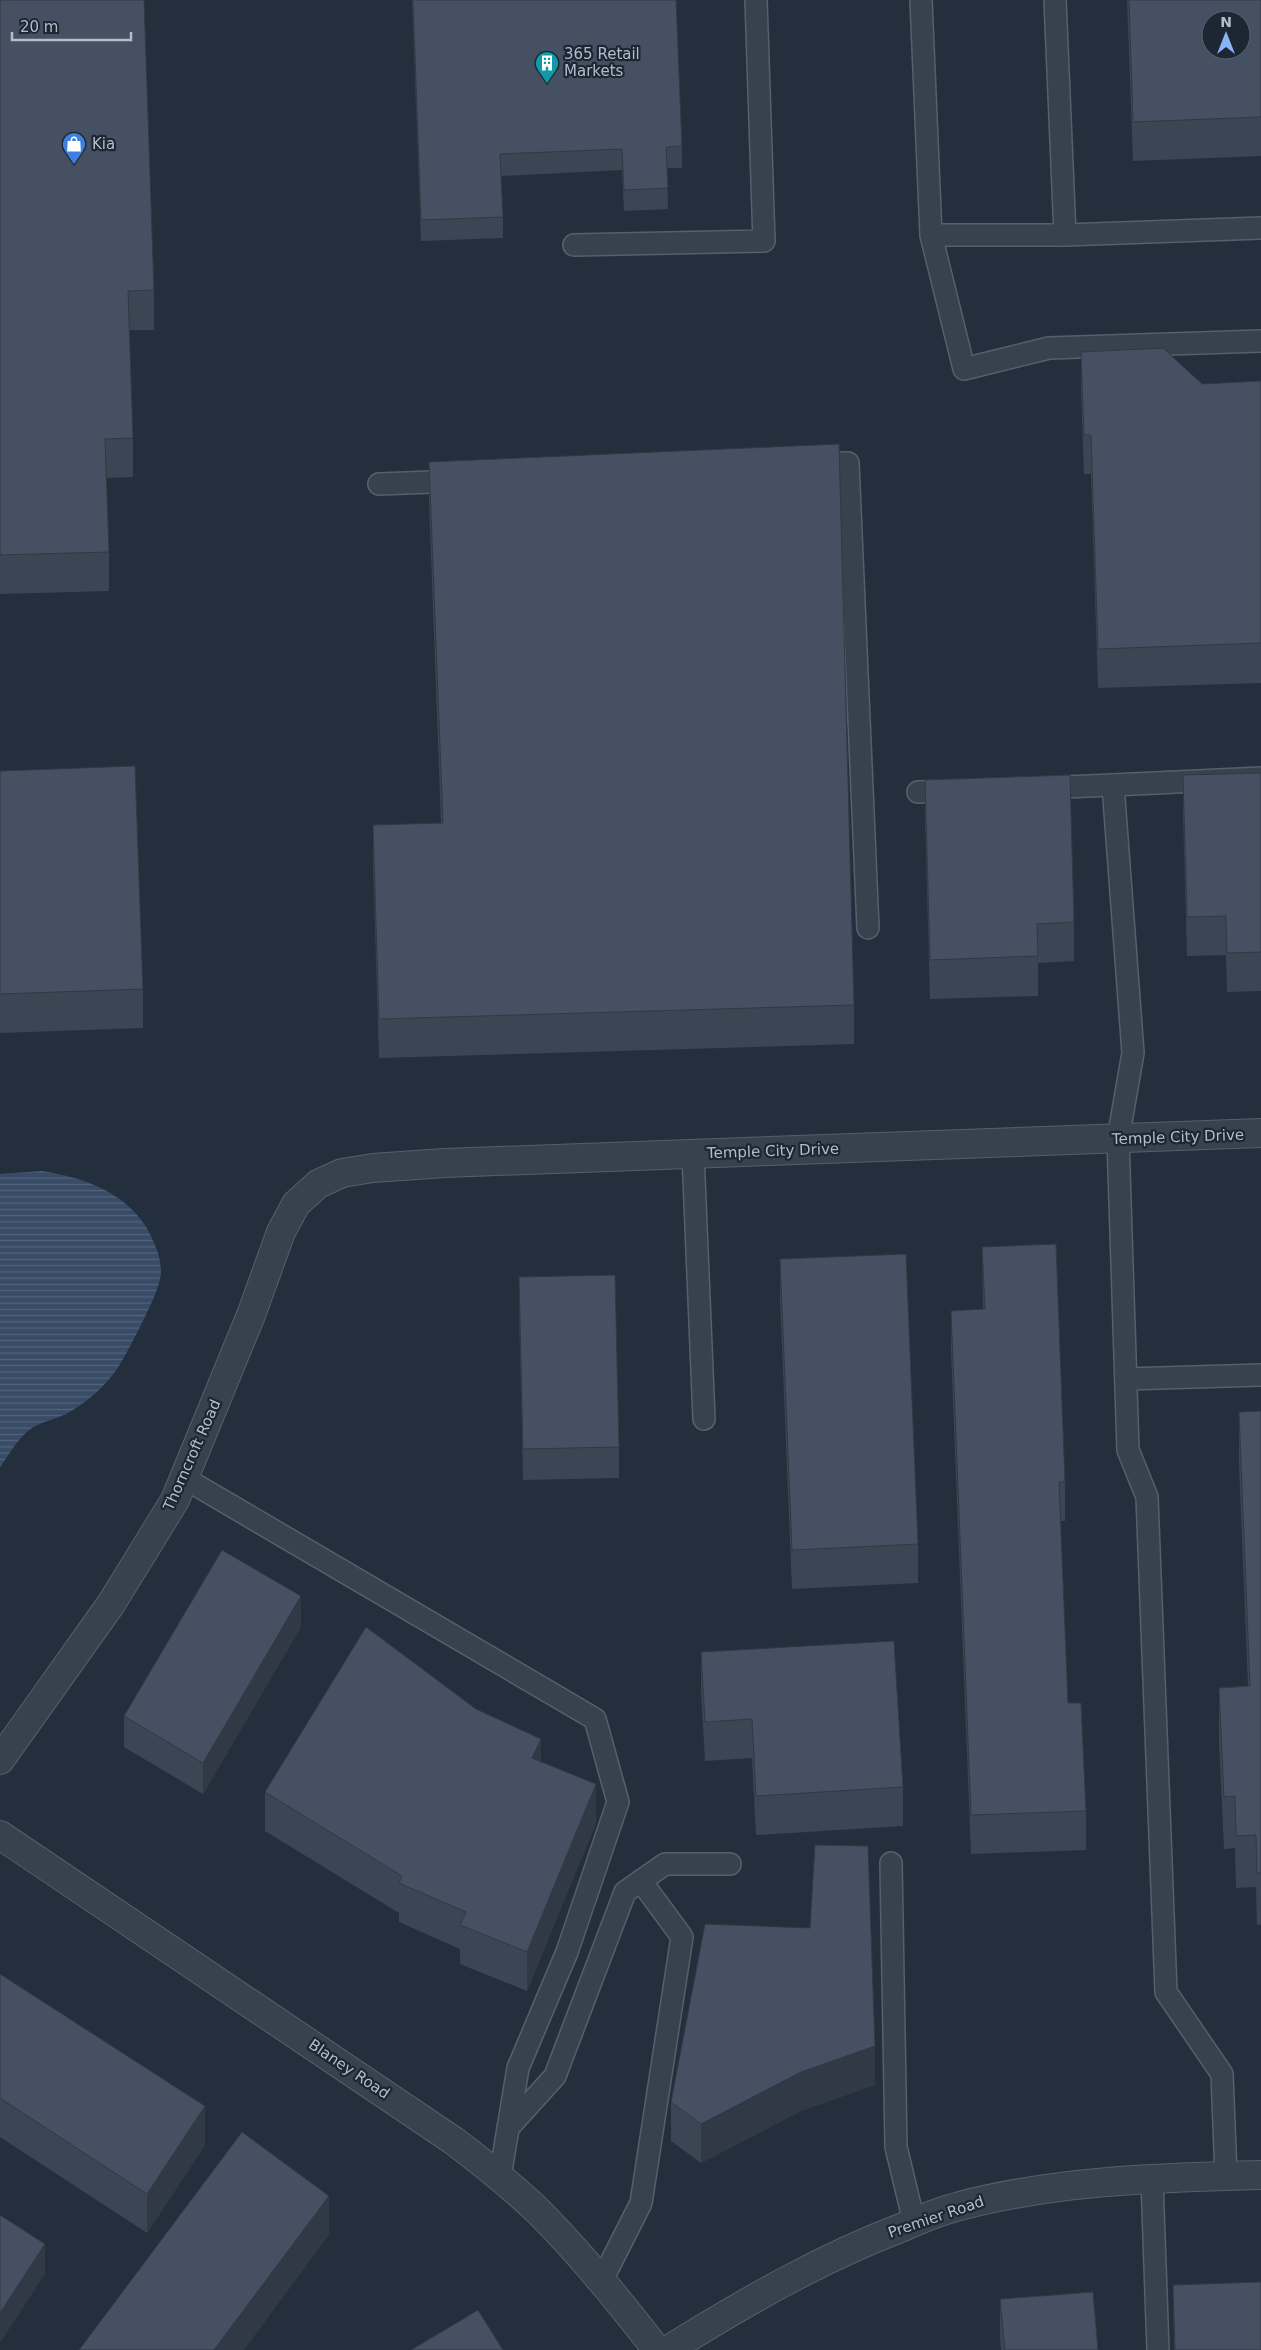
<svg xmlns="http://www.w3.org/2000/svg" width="1261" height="2350" viewBox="0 0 1261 2350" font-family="'DejaVu Sans',sans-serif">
<defs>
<pattern id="water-rules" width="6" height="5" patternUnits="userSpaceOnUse" patternTransform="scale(1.25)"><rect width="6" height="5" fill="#394c67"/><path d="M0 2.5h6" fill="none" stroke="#53647b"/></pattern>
</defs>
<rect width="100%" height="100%" fill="#242f3e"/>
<path fill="url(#water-rules)" d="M42 1171C88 1178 136 1196 154 1243 158 1251 161 1263 161 1272 160 1289 146 1314 139 1329 128 1349 119 1371 102 1387 92 1397 79 1407 66 1414 54 1420 38 1422 28 1431 16 1441 9 1455 0 1467V1174Z"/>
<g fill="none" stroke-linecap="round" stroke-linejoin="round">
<g stroke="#565f6c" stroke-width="24">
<g id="lane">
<polyline points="921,0 931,235 964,369 1049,348 1261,341"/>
<polyline points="1055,0 1065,235"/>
<polyline points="931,235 1065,235 1261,228"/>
<polyline points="574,245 764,241 756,0"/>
<polyline points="811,464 848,463 868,928"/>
<polyline points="379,484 458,481"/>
<polyline points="1041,788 1113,785"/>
<polyline points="918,792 953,791"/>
<polyline points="693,1154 704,1419"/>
<polyline points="1126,1379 1261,1375"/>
<polyline points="184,1478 595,1719 618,1802 567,1952 518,2068 500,2177"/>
<polyline points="891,1863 896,2147 914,2222"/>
<polyline points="508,2128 555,2076 625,1892 665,1864 730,1864"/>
<polyline points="1226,2176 1222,2074 1166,1992 1147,1497 1128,1450 1118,1139 1133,1053 1113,785 1261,778"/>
<polyline points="1152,2180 1158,2350"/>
<polyline points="602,2280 641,2203 682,1937 641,1881"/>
</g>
</g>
<g stroke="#565f6c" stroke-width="30">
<g id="street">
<polyline points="0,1760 111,1604 175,1500 251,1315 281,1232 296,1204 318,1184 342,1173 373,1168 444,1163 1261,1133"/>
<path d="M0 1835 454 2141C483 2163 512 2186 539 2212 582 2255 620 2302 657 2350"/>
<path d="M668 2350C744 2303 819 2259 903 2227 921 2219 940 2211 960 2206 1058 2180 1160 2178 1261 2175"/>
</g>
</g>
<use href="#lane" stroke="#38414e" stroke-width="21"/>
<use href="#street" stroke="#38414e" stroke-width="28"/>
</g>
<g fill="#3b4654">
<polygon points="0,0 154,290 154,330 129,330 133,438 133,477 106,478 109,552 109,591 0,594"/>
<polygon points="412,0 676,0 682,146 682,168 667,168 668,209 624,211 622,170 501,176 503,217 503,238 421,241"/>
<polygon points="1127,0 1261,0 1261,156 1133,161"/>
<polygon points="1081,352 1202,384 1261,381 1261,683 1098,688 1091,474 1084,474 1081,391"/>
<polygon points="429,462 854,1005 854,1044 379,1058 373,864 373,825 441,823 429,501"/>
<polygon points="0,771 143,989 143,1028 0,1033"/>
<polygon points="1261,773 1261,991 1227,992 1226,955 1187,956 1183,815 1183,775"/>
<polygon points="925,780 1074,922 1074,961 1038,963 1038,996 930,999 925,819"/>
<polygon points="982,1247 1065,1482 1065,1521 1060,1521 1068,1703 1086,1811 1086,1850 971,1854 951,1350 951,1311 983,1309"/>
<polygon points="780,1259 918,1544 918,1583 792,1589 780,1298"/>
<polygon points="519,1277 619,1447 619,1478 523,1480 519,1308"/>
<polygon points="1261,1411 1261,1925 1257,1925 1256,1887 1236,1888 1235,1848 1224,1849 1219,1740 1219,1688 1248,1686 1239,1464 1239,1412"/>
<polygon points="301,1627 203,1794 124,1747 124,1716"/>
<polygon points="701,1652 903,1787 903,1826 756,1835 752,1758 705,1761 701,1691"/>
<polygon points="541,1761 596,1823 527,1991 460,1964 460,1949 399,1922 399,1913 265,1831 265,1792"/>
<polygon points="0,1974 205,2145 147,2233 0,2137"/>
<polygon points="875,2085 801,2111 701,2163 671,2141 671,2102"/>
<polygon points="1173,2285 1261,2350 1174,2350"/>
<polygon points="1000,2299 1098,2350 1001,2350 1000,2338"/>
</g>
<g fill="#303945">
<polygon points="301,1596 301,1627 203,1794 203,1763"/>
<polygon points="541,1739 541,1778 532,1758"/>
<polygon points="596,1784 596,1823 527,1991 527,1952"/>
<polygon points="875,2046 875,2085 801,2111 701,2163 701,2124 801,2072"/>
<polygon points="205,2106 205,2145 147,2233 147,2194"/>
<polygon points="329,2196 329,2235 244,2350 214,2350"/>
<polygon points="45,2244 45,2274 0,2343 0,2313"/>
</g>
<g fill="#455162" stroke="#303945" fill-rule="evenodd">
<polygon points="0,0 144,0 154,290 128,291 133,438 105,439 109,552 0,555"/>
<polygon points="413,0 676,0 682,146 666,147 668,188 624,190 622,149 500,154 503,217 421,220"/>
<path d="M1129 0H1261V117L1133 122ZM1211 20H1241V50H1211Z"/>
<polygon points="1163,348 1202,384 1261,381 1261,643 1098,649 1091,435 1084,435 1081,352"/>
<polygon points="839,444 854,1005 379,1019 373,825 443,823 429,462"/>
<polygon points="135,766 143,989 0,994 0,771"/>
<polygon points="1261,773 1261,952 1227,953 1226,916 1187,917 1183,775"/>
<polygon points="1070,775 1074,922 1037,924 1038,956 930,960 925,780"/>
<polygon points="1056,1244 1065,1482 1059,1482 1068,1703 1081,1703 1086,1811 971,1815 951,1311 985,1309 982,1247"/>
<polygon points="906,1254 918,1544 792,1550 780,1259"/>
<polygon points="615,1275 619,1447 523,1449 519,1277"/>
<polygon points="1261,1411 1261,1873 1257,1873 1256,1835 1236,1836 1235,1796 1224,1797 1219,1688 1250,1686 1239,1412"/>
<polygon points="222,1550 301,1596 203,1763 124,1716"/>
<polygon points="366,1627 476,1709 541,1739 532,1758 596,1784 527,1952 460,1925 466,1912 399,1883 402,1876 265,1792"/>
<polygon points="894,1641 903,1787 756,1796 752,1719 705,1722 701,1652"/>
<polygon points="815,1845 868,1846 875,2046 801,2072 701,2124 671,2102 705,1924 810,1928"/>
<polygon points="0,1974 205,2106 147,2194 0,2098"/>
<polygon points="242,2132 329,2196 214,2350 79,2350"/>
<polygon points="0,2215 45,2244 0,2313"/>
<polygon points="1261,2282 1261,2350 1175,2350 1173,2285"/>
<polygon points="1093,2292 1098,2350 1005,2350 1000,2299"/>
<polygon points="478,2310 503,2350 411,2350"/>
</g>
<defs>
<g id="building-pin" transform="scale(1.25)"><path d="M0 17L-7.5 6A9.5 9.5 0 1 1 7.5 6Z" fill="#0f9aa8" stroke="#1d2633"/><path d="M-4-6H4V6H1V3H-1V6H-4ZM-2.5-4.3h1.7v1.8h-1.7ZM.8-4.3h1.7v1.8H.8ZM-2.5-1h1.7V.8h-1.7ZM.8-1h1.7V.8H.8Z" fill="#fff"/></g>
<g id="shop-pin" transform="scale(1.25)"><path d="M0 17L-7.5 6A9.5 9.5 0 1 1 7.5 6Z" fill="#3f7fe0" stroke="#1d2633"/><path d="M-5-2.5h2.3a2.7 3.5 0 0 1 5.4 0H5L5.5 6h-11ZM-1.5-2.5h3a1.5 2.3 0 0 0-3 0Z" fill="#fff"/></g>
</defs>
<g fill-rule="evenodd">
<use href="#building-pin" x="547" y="63"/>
<use href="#shop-pin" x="74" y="144"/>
</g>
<g text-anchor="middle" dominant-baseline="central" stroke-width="4.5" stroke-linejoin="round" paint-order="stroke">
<g font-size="15" fill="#b4bcc9" stroke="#1d2633" text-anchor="start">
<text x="564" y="54">365 Retail<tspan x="564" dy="17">Markets</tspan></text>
<text x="92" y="144">Kia</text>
</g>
<g font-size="15" fill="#b4bcc9" stroke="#1d2633">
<text transform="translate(1178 1137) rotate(-2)">Temple City Drive</text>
<text transform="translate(773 1151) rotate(-2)">Temple City Drive</text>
<text transform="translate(192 1455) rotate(-66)">Thorncroft Road</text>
<text transform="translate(349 2069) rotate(34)">Blaney Road</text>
<text transform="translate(936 2217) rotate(-19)">Premier Road</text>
</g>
</g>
<g transform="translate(1226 35)"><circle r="24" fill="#1d2633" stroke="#59626f"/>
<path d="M0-4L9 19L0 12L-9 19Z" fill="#8ab4f8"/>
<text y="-8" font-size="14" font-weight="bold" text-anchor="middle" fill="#b4bcc9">N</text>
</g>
<path d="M12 32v8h119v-8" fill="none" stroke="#b4bcc9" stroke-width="2.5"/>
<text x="20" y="32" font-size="15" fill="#b4bcc9" stroke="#1d2633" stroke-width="4" paint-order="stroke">20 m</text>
</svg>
